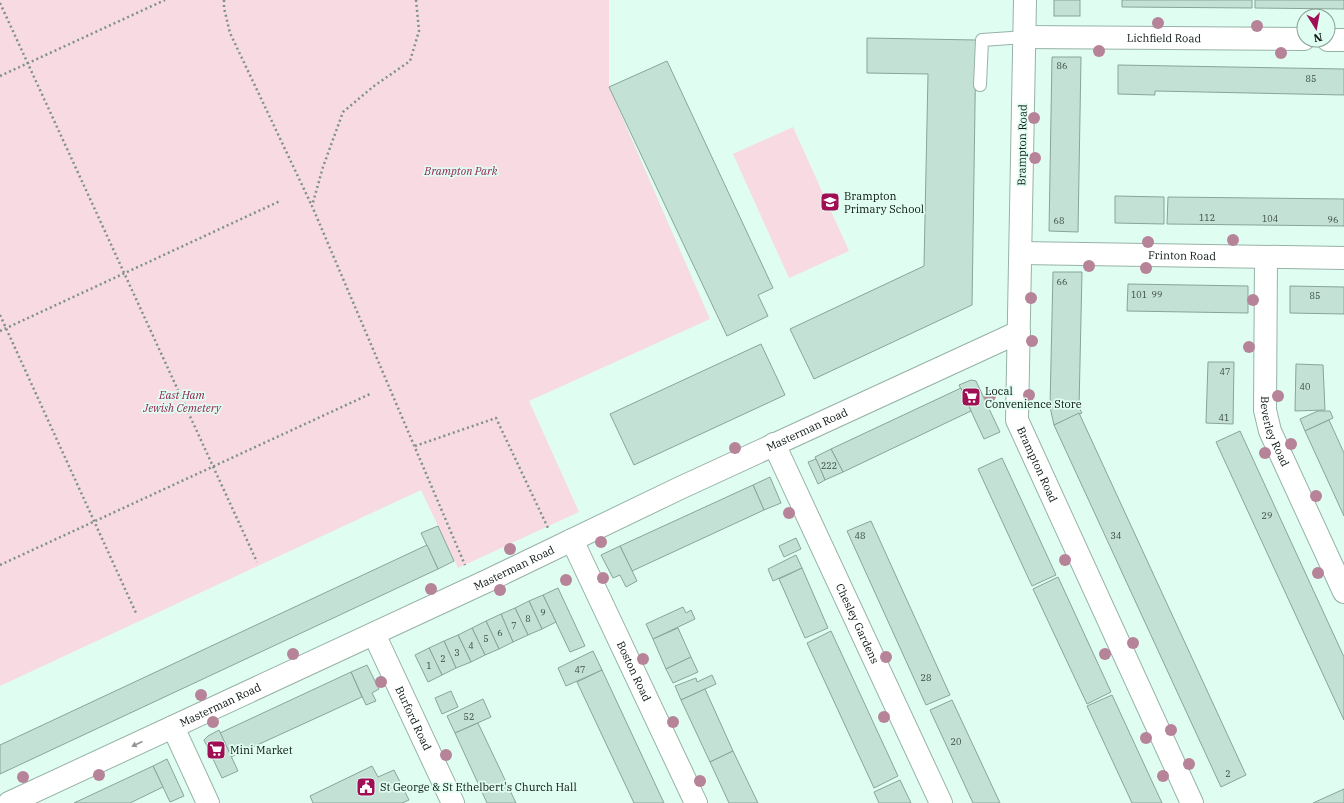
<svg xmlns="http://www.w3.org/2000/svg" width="1344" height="803" viewBox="0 0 1344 803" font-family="'IBM Plex Serif',serif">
<rect width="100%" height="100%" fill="#e0fdf1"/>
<g fill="#f7dae2">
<polygon points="0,0 609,0 609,87 710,319 529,401 579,512 458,568 421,490 0,686"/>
<polygon points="793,127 849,251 789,278 733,154"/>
</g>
<g fill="#c4e1d5" stroke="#89a599">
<rect x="1054" y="0" width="26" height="16"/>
<polygon points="1122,0 1252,0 1252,8 1122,7"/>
<polygon points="1255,0 1344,0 1344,9 1255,8"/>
<polygon points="867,38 976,40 972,305 814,379 790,329 924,266 928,74 867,73"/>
<polygon points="1052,57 1081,57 1078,232 1049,231"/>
<polygon points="667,61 773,288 758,295 768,316 727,336 609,87"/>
<polygon points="1118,65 1344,69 1344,95 1155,91 1155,95 1118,94"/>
<polygon points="1115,196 1164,197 1164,224 1115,223"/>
<polygon points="1168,197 1344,199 1344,226 1167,224"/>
<polygon points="1053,272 1082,272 1079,408 1050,407"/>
<polygon points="1128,284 1248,286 1248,313 1127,311"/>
<polygon points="1290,286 1344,287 1344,314 1290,313"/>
<polygon points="761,344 785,395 634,465 610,414"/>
<polygon points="1208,362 1234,362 1233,424 1206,423"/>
<polygon points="1296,364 1323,365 1325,410 1295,411"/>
<polygon points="971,380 976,381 1000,432 984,439 959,385"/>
<polygon points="961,388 971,411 843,472 831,449"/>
<polygon points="1050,407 1079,408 1082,413 1054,425"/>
<polygon points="1318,411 1330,411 1333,418 1305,431 1300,419"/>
<polygon points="1079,413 1246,775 1221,787 1054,425"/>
<polygon points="1329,420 1344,453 1344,516 1305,431"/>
<polygon points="1240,431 1344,657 1344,720 1216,442"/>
<polygon points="831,449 843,472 825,480 815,457"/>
<polygon points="1002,458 1056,575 1032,586 978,469"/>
<polygon points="816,459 825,480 818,484 808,462"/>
<polygon points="770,477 781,503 764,510 753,485"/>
<polygon points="753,485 764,510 632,571 620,546"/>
<polygon points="871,521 950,695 926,705 847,531"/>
<polygon points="438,526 454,561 438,569 421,533"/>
<polygon points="796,538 801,549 784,557 779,546"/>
<polygon points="427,545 438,569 0,774 0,745"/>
<polygon points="620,546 637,581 626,587 620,575 613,578 601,555"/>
<polygon points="796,555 802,568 773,581 768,569"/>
<polygon points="802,568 828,628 805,638 779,579"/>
<polygon points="1058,577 1111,692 1087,704 1033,589"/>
<polygon points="558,588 585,646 570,652 543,595"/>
<polygon points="543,595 556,622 542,629 529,601"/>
<polygon points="529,601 542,629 528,635 515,608"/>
<polygon points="683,607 686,613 691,610 695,619 653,639 646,624"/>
<polygon points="515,608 528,635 513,642 501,614"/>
<polygon points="501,614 513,642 499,649 486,621"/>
<polygon points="486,621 499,649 485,655 472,628"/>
<polygon points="472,628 485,655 471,662 458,635"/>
<polygon points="678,628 691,657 666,669 653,639"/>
<polygon points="831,631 898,776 874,788 807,643"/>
<polygon points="458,635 471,662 456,668 444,641"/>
<polygon points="444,641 456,668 442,675 429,648"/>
<polygon points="429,648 442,675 428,682 415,655"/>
<polygon points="593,651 602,670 566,686 558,668"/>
<polygon points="691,657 698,672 673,683 666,669"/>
<polygon points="367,665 379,689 372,693 376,701 366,705 351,672"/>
<polygon points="602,670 664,803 634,803 577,682"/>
<polygon points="351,672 362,697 231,757 220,733"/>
<polygon points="712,675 716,684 681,700 675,686 696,678 697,682"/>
<polygon points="705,689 733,751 710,762 681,700"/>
<polygon points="451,691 458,707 442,714 435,698"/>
<polygon points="1112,695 1162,803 1132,803 1087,706"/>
<polygon points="483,699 491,717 455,733 447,716"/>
<polygon points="952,700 1000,803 973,803 930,710"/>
<polygon points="478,723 516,803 487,803 455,733"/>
<polygon points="219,730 238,771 222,778 204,740 208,736"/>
<polygon points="733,751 758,803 729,803 710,762"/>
<polygon points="167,759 184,796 170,802 153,766"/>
<polygon points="153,766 163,787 130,803 74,803"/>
<polygon points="372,766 378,777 394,770 409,800 402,803 313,803 310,796"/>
<polygon points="900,780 911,803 879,803 874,792"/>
<polygon points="1344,789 1344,803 1313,803"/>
</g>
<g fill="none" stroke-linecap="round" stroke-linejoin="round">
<g stroke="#97b2a7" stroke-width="14">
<polyline id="lane" points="980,85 982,40 1024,37"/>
</g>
<g stroke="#97b2a7" stroke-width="24">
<g id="street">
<path id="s1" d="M1025 0 1017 420 1192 803"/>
<path id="s2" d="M1024 37 1304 39"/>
<polyline points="1328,40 1344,40"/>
<path id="s3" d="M1021 253 1344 258"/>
<path id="s4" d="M1266 257 1265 410 1270 431 1344 592"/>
<path id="s5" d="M774 444 941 803"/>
<path id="s6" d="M572 540 696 803"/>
<path id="s7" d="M374 634 453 803"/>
<polyline points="173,727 208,803"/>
<path id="s8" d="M9 803 487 581 680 488 1019 332"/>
</g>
</g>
<g stroke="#7e928a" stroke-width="2.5" stroke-dasharray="2 3" stroke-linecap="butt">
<polyline points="224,0 224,8 230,33 312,206"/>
<polyline points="416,0 419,31 410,61 374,86 343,112 323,167 312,206 465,565"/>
<polyline points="0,3 257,562"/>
<polyline points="0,76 165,0"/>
<polyline points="0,315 136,613"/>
<polyline points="0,331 280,201"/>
<polyline points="415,446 496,418 548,528"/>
<polyline points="0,565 370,394"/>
</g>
<use href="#lane" stroke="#fff" stroke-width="12"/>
<use href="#street" stroke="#fff" stroke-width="22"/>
</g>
<g fill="#b68399">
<circle cx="1158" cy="23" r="6"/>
<circle cx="1257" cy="26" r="6"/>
<circle cx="1099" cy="51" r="6"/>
<circle cx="1281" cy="53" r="6"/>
<circle cx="1034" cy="118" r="6"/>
<circle cx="1035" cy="158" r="6"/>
<circle cx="1233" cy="240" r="6"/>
<circle cx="1148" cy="242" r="6"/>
<circle cx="1089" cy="266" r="6"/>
<circle cx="1146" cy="268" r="6"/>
<circle cx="1031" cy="298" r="6"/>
<circle cx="1253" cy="300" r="6"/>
<circle cx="1032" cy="341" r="6"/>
<circle cx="1249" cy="347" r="6"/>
<circle cx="1029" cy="395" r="6"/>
<circle cx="990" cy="396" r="6"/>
<circle cx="1278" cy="396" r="6"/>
<circle cx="1291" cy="444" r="6"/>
<circle cx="735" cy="448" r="6"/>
<circle cx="1265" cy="453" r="6"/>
<circle cx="1316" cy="496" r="6"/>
<circle cx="789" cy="513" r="6"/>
<circle cx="601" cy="542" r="6"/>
<circle cx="510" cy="549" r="6"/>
<circle cx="1065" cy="560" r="6"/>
<circle cx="1318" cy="573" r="6"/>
<circle cx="603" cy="578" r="6"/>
<circle cx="566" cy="580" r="6"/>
<circle cx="431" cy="589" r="6"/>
<circle cx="500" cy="590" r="6"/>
<circle cx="1133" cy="643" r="6"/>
<circle cx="293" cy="654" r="6"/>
<circle cx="1105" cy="654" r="6"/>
<circle cx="886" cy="657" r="6"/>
<circle cx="643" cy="659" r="6"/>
<circle cx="381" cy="682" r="6"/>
<circle cx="201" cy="695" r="6"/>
<circle cx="884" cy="717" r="6"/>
<circle cx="213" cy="722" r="6"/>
<circle cx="673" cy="722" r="6"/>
<circle cx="1171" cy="730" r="6"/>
<circle cx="1146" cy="738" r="6"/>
<circle cx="446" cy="755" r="6"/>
<circle cx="1189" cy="764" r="6"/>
<circle cx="99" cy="775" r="6"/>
<circle cx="1163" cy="776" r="6"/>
<circle cx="23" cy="777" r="6"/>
<circle cx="700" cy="781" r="6"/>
</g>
<defs><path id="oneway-solid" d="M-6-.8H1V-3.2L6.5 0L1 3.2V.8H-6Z"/></defs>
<use fill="#919694" href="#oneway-solid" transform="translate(137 744) rotate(155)"/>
<defs>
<g id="school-square" transform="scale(1)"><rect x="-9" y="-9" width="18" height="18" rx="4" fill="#a00e54" stroke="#e0fdf1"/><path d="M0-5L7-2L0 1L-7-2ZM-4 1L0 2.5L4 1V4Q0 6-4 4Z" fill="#fff"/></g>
<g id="supermarket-square" transform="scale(1)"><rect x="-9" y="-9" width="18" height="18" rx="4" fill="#a00e54" stroke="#e0fdf1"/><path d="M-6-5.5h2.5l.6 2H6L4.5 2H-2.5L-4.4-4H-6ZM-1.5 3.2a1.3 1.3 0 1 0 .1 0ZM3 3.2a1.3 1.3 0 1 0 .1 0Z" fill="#fff"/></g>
<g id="civic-square" transform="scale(1)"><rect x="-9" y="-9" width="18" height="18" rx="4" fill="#a00e54" stroke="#e0fdf1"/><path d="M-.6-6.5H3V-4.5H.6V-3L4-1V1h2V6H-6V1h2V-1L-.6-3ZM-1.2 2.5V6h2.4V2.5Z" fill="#fff"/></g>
</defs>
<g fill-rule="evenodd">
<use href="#school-square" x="830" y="202"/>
<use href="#supermarket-square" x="971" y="397"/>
<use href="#supermarket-square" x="216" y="750"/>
<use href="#civic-square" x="366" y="787"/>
</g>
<g text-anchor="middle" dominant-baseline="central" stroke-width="3.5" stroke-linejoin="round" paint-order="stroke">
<g font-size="9" fill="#394943">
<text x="1062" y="65">86</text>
<text x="1311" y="78">85</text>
<text x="1207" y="217">112</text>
<text x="1270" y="218">104</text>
<text x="1333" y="219">96</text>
<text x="1059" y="220">68</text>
<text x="1062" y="281">66</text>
<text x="1139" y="294">101</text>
<text x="1157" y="294">99</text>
<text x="1315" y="295">85</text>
<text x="1225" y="371">47</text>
<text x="1305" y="386">40</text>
<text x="1224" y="417">41</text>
<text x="829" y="465">222</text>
<text x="1267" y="515">29</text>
<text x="860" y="535">48</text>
<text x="1116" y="535">34</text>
<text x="543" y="612">9</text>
<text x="528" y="618">8</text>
<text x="514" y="625">7</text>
<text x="500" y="632">6</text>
<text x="486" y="638">5</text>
<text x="471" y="645">4</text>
<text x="457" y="652">3</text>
<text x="443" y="658">2</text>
<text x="429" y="665">1</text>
<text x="580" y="669">47</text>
<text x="926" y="677">28</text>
<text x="469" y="716">52</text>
<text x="956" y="741">20</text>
<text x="1228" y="773">2</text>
</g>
<g font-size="11" fill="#0b1612" stroke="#e0fdf1">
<text stroke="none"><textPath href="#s2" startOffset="140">Lichfield Road</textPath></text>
<text transform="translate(1022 145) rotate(-89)">Brampton Road</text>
<text stroke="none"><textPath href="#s3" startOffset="161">Frinton Road</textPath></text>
<text stroke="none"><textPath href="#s8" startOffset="881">Masterman Road</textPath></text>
<text stroke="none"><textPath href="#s4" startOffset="176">Beverley Road</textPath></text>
<text stroke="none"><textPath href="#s1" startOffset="469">Brampton Road</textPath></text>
<text stroke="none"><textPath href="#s8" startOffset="557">Masterman Road</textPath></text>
<text stroke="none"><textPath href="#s5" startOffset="198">Chesley Gardens</textPath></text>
<text stroke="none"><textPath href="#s6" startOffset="145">Boston Road</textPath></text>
<text stroke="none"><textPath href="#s8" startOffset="233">Masterman Road</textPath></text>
<text stroke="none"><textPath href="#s7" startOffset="93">Burford Road</textPath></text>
</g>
<g font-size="11" font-style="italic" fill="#942051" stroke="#e0fdf1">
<text x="461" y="171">Brampton Park</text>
<text x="182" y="395">East Ham<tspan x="182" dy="13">Jewish Cemetery</tspan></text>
</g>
<g font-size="11" fill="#0b1612" stroke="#e0fdf1" text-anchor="start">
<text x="844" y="196">Brampton<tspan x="844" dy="13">Primary School</tspan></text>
<text x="985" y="391">Local<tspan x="985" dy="13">Convenience Store</tspan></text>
<text x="230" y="750">Mini Market</text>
<text x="380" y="787">St George &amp; St Ethelbert's Church Hall</text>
</g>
</g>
<g transform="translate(1316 28) rotate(169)"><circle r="19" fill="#e0fdf1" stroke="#8ba198"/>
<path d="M0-3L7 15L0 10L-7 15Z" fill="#a00e54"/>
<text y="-6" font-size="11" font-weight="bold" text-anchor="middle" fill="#0b1612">N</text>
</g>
</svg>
